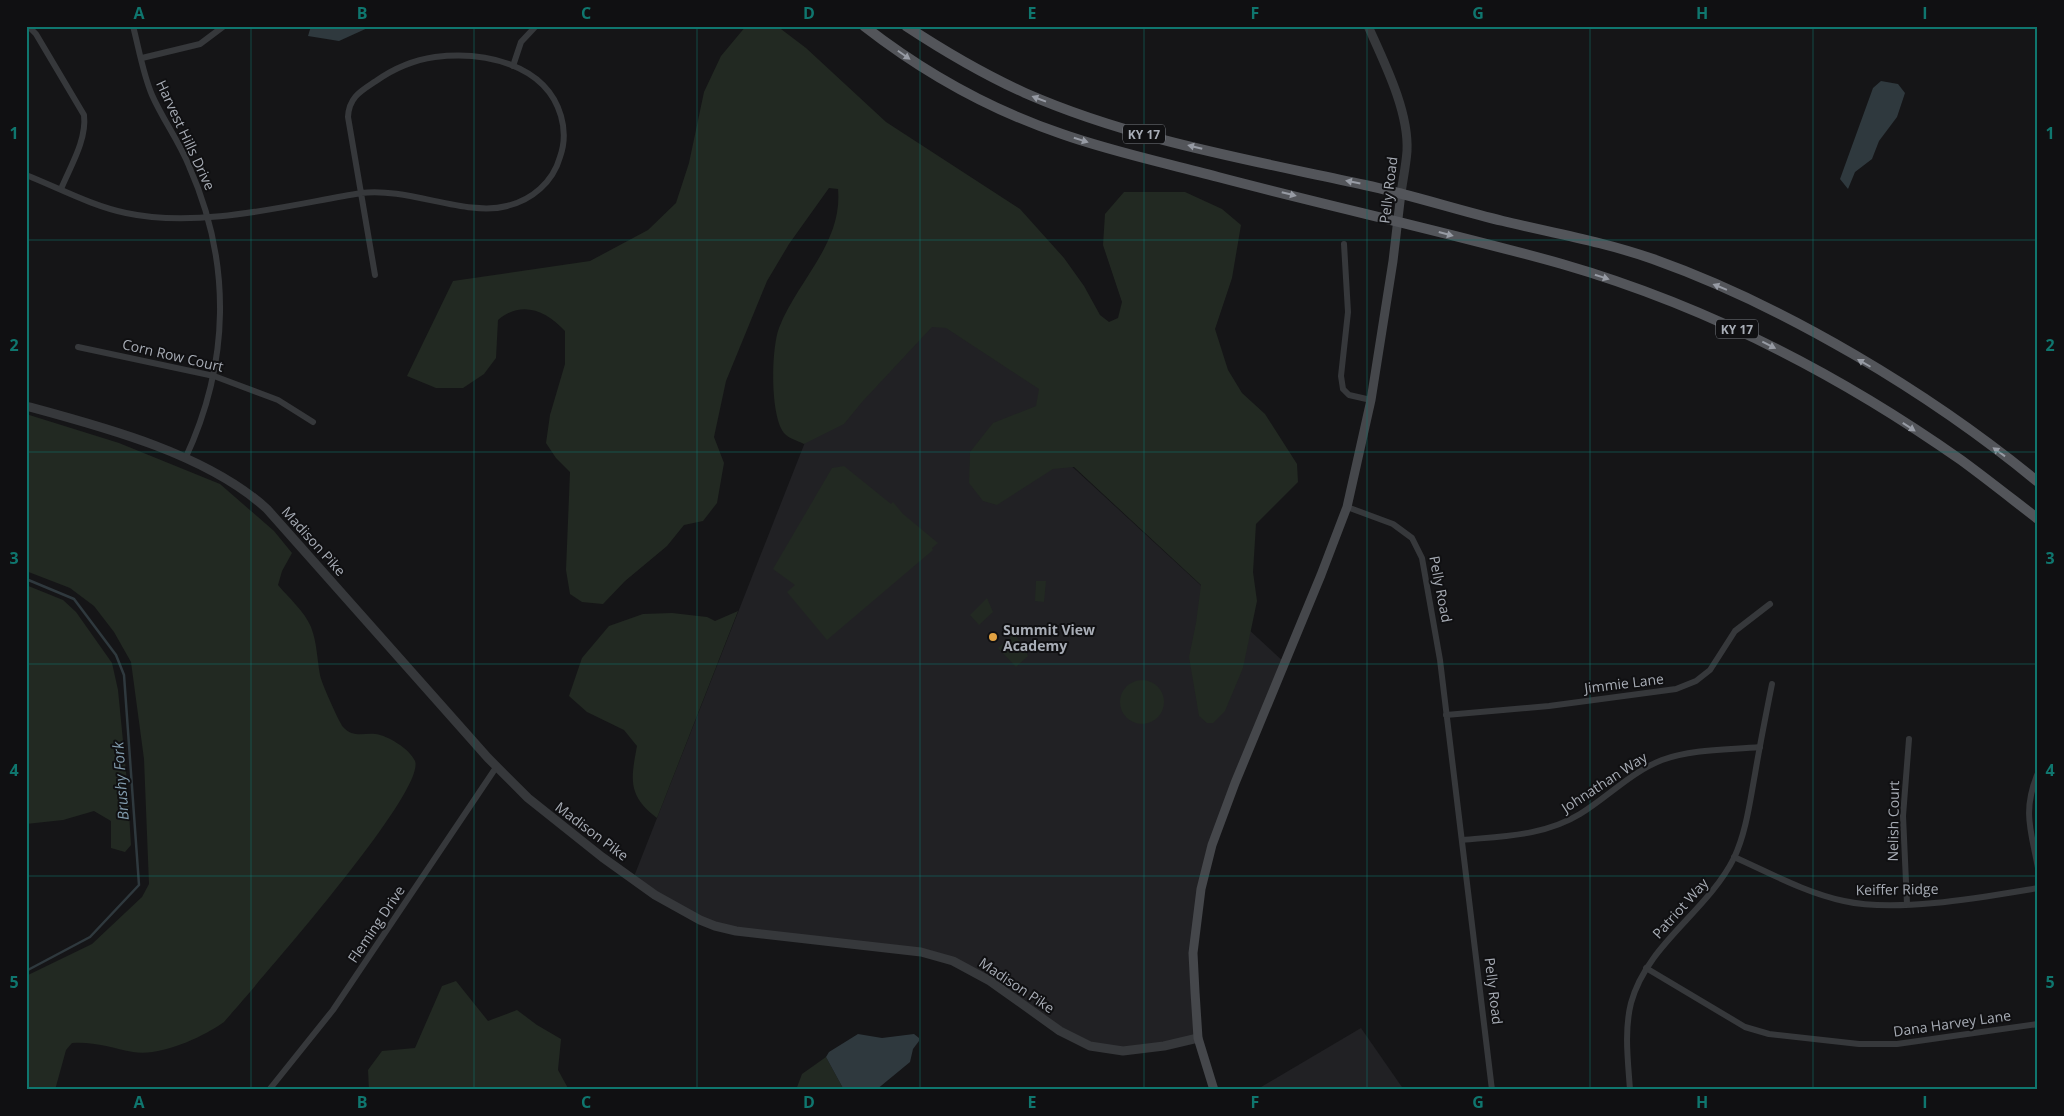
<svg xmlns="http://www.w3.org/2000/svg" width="2064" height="1116" viewBox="0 0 2064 1116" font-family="'Open Sans',sans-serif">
<rect width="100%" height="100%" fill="#151517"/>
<g fill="#212124">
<polygon points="874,267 1055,387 1039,436 1285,663 1212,845 1196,921 1198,1038 1123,1051 1090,1046 990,981 921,952 715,926 633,879"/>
<polygon points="1361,1028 1404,1090 1256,1090"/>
</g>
<g fill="#222922">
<path d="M746 26H777L806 48 886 122 1020 209 1064 258 1084 286 1100 315 1109 322 1118 318 1122 302 1103 245 1105 214 1124 192H1185L1222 209 1241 225 1232 278 1215 329 1228 370 1242 393 1265 414 1297 464 1298 482 1256 524 1253 572 1257 601 1243 668 1225 711 1213 723H1207L1199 716 1189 657 1196 623 1201 585 1074 467 1053 469 997 505 983 501 969 483 970 452 993 423 1036 406 1039 389 946 328 932 327 862 402 844 424 804 444C798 441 788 438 784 433 770 416 771 349 779 328 797 281 843 243 838 189L829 188 789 244 767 281 726 381 714 437 724 463 717 503 703 521 684 525 667 546 625 581 603 604 582 602 570 594 566 570 570 472 556 458 546 443 550 415 565 364V331C546 310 521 300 498 320L496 358 484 374 463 388H436L407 376 453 281 590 261 648 230 676 203 689 163 704 92 721 56Z"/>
<path d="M26 414 119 443 220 484 274 531 292 553 282 571 278 585C288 597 305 612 311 627 317 643 317 658 320 675 321 682 339 722 343 727 353 738 363 733 375 734 387 735 410 749 415 761 427 792 252 989 224 1022 203 1037 160 1057 133 1052 113 1048 92 1041 72 1043L66 1050 55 1090 26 1089V976L92 944 142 897 149 884 144 759 131 662 114 632 94 606 70 588 26 571Z"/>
<polygon points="844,466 891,504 893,502 903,514 938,543 932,548 933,550 827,640 787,592 795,585 773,569 832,468"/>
<polygon points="1036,581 1046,581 1044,602 1035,601"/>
<polygon points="26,585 63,600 76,612 112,663 118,690 127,782 131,845 125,852 111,848 111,821 94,811 63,820 26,824"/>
<polygon points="987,598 993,612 979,625 970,615"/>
<path d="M738 611 657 818C627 795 631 779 637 746L624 730 587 712 569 696 582 658 609 626 643 614 672 613 707 617 715 621Z"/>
<polygon points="1014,634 1024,646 1028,656 1016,667 998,648"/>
<circle cx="1142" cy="702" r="22"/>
<polygon points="456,981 488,1021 517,1010 537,1025 561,1039 558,1070 569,1090 369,1090 368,1070 382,1051 415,1048 442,986"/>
<polygon points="826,1057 844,1090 796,1090 802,1074"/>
</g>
<g fill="#2f393e">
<polygon points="311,26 372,26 339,41 308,36"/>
<polygon points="1881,81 1898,84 1905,93 1897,117 1879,141 1872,159 1855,172 1848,189 1840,179 1873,88"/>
<polygon points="858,1034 882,1038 914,1034 919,1038 919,1041 913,1049 910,1062 876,1090 844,1090 826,1057 829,1052"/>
</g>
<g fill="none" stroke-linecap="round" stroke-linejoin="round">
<polyline stroke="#2f393e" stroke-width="2.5" points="26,579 74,599 116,655 124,675 139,885 90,937 26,971"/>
<g stroke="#36383b" stroke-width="6">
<path d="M28 26 36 34 84 115C87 140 70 167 61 189"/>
<path d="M133 26C139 49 143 74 152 95 163 120 179 141 189 166 232 263 230 363 185 459"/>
<polyline points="142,58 200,44 224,26"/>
<polyline points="513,66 521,42 536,26"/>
<path d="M26 175C59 188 92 206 126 213 200 229 288 205 361 193 409 187 466 217 507 206 532 200 553 182 560 157 565 143 565 130 561 116 546 64 484 51 435 57 414 60 393 69 376 81 361 91 349 97 348 117L375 275"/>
<polyline points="1344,244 1348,312 1341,376 1343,389 1349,395 1371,400"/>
<polyline points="78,347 214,376 278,400 313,422"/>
<polyline points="1347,507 1393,524 1412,538 1422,558 1440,660 1492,1090"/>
<polyline points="1446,715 1549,706 1676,689 1696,681 1710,670 1735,631 1770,604"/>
<path d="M2038 773C2022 811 2031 830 2038 868"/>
<path d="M1462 840C1503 836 1544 836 1580 814 1608 797 1631 772 1662 760 1693 749 1727 750 1760 747"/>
<path d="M1734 857C1770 873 1806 893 1844 901 1897 913 1984 897 2038 888"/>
<polyline points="1907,904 1903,816 1909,739"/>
<polyline points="1646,968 1745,1027 1769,1034 1859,1044 1897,1044 2038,1024"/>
<polyline points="269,1090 333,1010 497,766"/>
<path d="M1630 1090C1628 1061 1624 1031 1631 1003 1647 944 1707 912 1734 858 1746 833 1750 801 1755 774 1760 744 1766 714 1772 684"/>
</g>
<g stroke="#36383b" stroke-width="9">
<path d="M1368 26C1384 62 1409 111 1407 151 1406 165 1403 179 1401 193"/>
<path d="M26 406C104 427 207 454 267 509L488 758 528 798 602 857 655 895 700 920 715 926 736 931 921 952 953 961 990 981 1060 1031 1090 1046 1123 1051 1164 1046 1198 1038"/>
</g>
<polyline stroke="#45474b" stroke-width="9" points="1214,1090 1198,1038 1195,992 1193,953 1201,889 1212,845 1235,783 1321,575 1347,507 1371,400 1393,261 1401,193"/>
<g stroke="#53555a" stroke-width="10">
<path d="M864 26C923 72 991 110 1062 134 1113 152 1166 163 1218 177 1332 207 1448 232 1562 264 1704 305 1840 375 1961 460 1987 479 2012 499 2038 519"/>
<path d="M906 26C944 51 983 74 1025 93 1132 140 1251 160 1365 185 1412 195 1457 210 1503 221 1553 233 1605 242 1653 259 1785 306 1930 393 2038 482"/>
</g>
</g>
<defs><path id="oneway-solid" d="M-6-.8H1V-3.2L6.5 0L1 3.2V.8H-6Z" transform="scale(1.25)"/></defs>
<g fill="#979ba4">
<use href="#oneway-solid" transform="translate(904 55) rotate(35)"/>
<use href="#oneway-solid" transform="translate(1039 99) rotate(-159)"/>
<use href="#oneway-solid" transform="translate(1081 140) rotate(17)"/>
<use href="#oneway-solid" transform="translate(1195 147) rotate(-166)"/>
<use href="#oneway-solid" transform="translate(1353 182) rotate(-169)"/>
<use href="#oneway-solid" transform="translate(1289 194) rotate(14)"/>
<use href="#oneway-solid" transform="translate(1446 234) rotate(15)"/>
<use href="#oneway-solid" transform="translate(1602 277) rotate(18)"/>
<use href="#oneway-solid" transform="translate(1720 287) rotate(-158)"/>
<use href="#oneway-solid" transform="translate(1769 345) rotate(27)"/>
<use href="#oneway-solid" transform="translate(1864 363) rotate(-150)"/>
<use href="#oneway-solid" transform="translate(1909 427) rotate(33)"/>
<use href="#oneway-solid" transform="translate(1999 452) rotate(-144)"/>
</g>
<path fill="none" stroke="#0f766e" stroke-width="1" stroke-opacity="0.55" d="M251 26V1090M474 26V1090M697 26V1090M920 26V1090M1144 26V1090M1367 26V1090M1590 26V1090M1813 26V1090M26 240H2038M26 452H2038M26 664H2038M26 876H2038"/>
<circle fill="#e2a242" stroke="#101012" stroke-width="2" cx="993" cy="637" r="5"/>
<g text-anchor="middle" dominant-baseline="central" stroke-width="4" stroke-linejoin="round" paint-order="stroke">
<g fill="#101012" stroke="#7a7e85" stroke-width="1">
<rect x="1123" y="124.5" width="42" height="19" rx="4"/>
<rect x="1716" y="319.5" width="42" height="19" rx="4"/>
</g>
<g font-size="12" font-weight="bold" fill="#a8adb6">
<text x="1144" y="134">KY 17</text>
<text x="1737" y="329">KY 17</text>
</g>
<g font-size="14" fill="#a8adb6" stroke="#101012">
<text transform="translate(186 135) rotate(65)">Harvest Hills Drive</text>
<text transform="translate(1388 190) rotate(-83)">Pelly Road</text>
<text transform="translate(173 355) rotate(13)">Corn Row Court</text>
<text transform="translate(314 541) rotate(48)">Madison Pike</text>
<text transform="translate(1441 589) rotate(79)">Pelly Road</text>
<text transform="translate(1624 683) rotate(-7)">Jimmie Lane</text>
<text transform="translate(1604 782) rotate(-33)">Johnathan Way</text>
<text transform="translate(1893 821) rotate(-89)">Nelish Court</text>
<text transform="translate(592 831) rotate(37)">Madison Pike</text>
<text transform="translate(1897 889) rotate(-1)">Keiffer Ridge</text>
<text transform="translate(1680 908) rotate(-48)">Patriot Way</text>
<text transform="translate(376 924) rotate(-56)">Fleming Drive</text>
<text transform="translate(1017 985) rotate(34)">Madison Pike</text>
<text transform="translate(1494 991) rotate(83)">Pelly Road</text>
<text transform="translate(1952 1023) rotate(-8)">Dana Harvey Lane</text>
</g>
<g font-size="14" font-weight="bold" fill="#a8adb6" stroke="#101012" text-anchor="start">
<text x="1003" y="629">Summit View<tspan x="1003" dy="16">Academy</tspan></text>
</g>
<g font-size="15" font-style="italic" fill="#829cae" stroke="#101012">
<text transform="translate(120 781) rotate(-94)">Brushy Fork</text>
</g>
</g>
<rect width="2064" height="1116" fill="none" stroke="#101012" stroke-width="55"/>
<rect x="28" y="28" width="2008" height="1060" fill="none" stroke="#0f766e" stroke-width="2"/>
<g font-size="16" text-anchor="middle" font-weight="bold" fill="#0f766e">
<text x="139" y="19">A</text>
<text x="362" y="19">B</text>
<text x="586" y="19">C</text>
<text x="809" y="19">D</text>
<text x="1032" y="19">E</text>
<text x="1255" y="19">F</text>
<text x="1478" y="19">G</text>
<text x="1702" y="19">H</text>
<text x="1925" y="19">I</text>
<text x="14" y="139">1</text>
<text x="2050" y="139">1</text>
<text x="14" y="351">2</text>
<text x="2050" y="351">2</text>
<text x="14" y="564">3</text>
<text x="2050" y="564">3</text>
<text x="14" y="776">4</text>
<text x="2050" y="776">4</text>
<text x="14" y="988">5</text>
<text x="2050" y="988">5</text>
<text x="139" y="1108">A</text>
<text x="362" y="1108">B</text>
<text x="586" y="1108">C</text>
<text x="809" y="1108">D</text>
<text x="1032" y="1108">E</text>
<text x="1255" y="1108">F</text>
<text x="1478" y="1108">G</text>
<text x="1702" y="1108">H</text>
<text x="1925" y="1108">I</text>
</g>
</svg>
